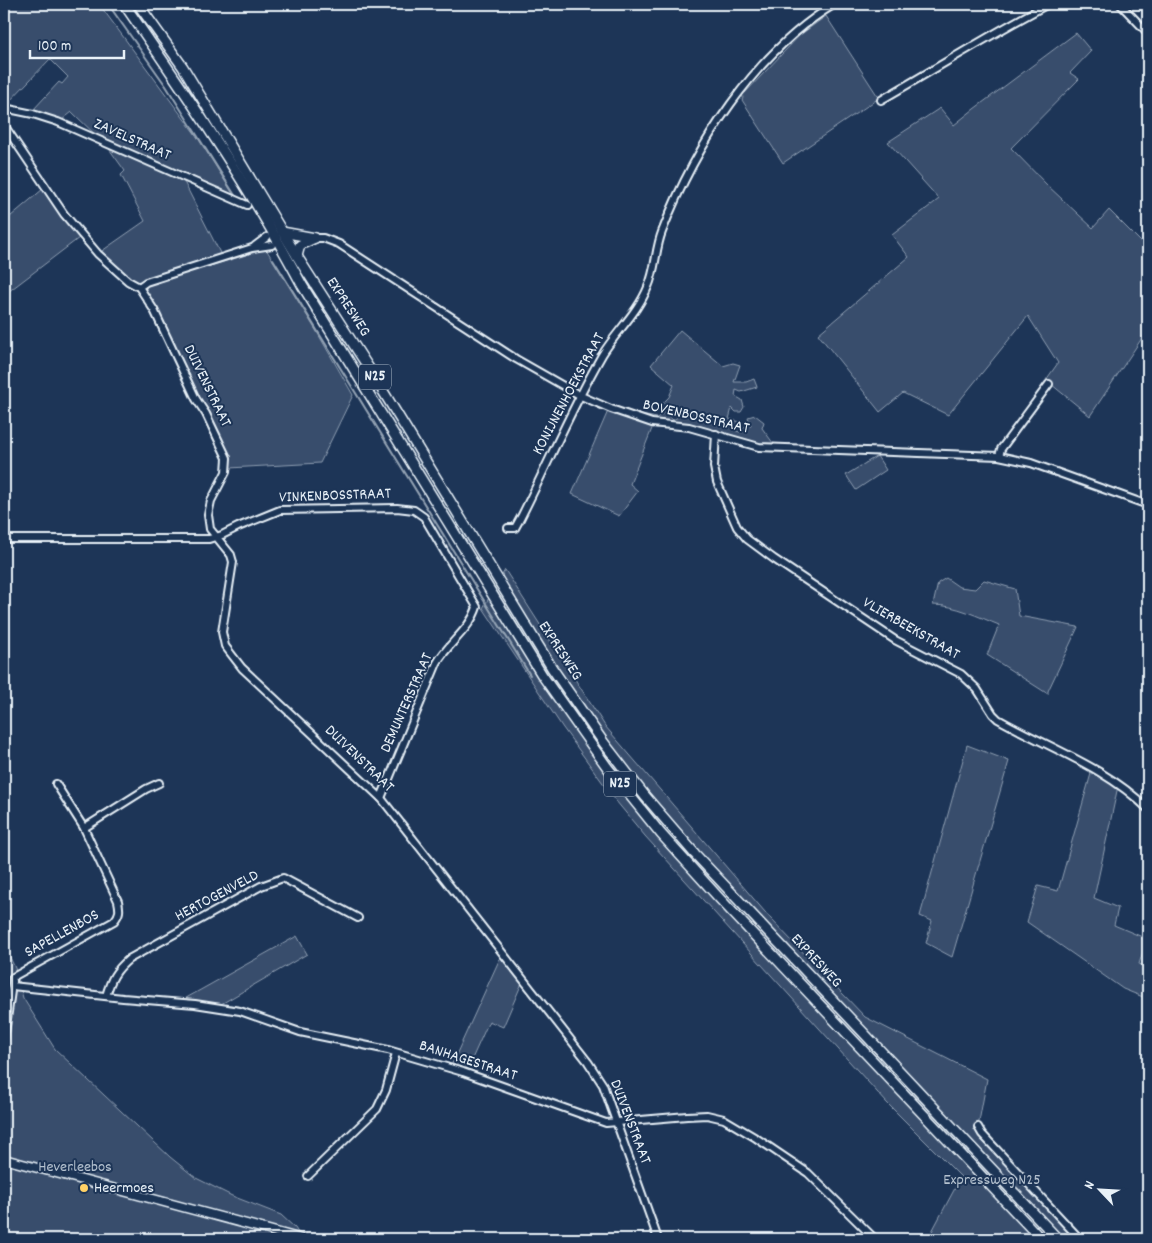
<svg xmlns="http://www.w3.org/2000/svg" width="1152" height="1243" viewBox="0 0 1152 1243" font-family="Dekko,sans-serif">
<rect width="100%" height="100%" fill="#1d3557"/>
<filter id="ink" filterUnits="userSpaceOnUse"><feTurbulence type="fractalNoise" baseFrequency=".02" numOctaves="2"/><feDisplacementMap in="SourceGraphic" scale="10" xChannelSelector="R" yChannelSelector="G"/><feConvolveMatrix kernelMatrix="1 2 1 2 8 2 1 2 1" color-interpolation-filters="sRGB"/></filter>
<g filter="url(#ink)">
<g fill="#374d6c" stroke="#909fb2">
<polygon points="4,4 99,4 196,135 235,197 182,178 221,255 137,282 133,281 99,253 145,221 121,175 125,171 107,146 72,112 62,120 33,110 59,82 62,84 68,77 50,59 6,105 4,104"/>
<polygon points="826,16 879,98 783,163 742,100 743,98 742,93 743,91 745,93 800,35"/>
<polygon points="1076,33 1091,51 1070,73 1079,79 1011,148 1047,185 1093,228 1109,210 1148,249 1148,329 1090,416 1046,380 1058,363 1028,316 948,415 903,393 880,412 818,334 909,257 892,235 939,199 888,142 940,108 954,125 974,109"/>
<polygon points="43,189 79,238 4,295 4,222"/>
<polygon points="266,249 317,332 353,395 320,463 229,468 230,464 227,453 145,292 147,286 150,284"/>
<polygon points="680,330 723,366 733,363 740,365 734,382 746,382 754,379 757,387 741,392 736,390 735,396 742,400 744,407 741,412 736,412 732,408 729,419 740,422 736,431 740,432 744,427 751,425 748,417 755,415 764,422 762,428 776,447 759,446 689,427 653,426 630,484 638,491 619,516 572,494 608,411 639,419 641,415 657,418 664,412 673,420 678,417 663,403 669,397 674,385 651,365"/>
<polygon points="877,456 886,470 856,490 846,475"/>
<polygon points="505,570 605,726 771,919 865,1017 987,1079 978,1127 974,1130 1080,1239 942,1239 930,1235 961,1177 887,1103 645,836 616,801 563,728 483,608"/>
<path d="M946 578 959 587 975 589 984 580 1015 589 1019 616 1078 627 1048 691V694L987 655 999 625C979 617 956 605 933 605L938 583Z"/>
<polygon points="967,745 1009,761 952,957 926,943 932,921 920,916"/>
<polygon points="1092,770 1118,786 1094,898 1118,908 1114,925 1147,939 1139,964 1148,967 1148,999 1123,989 1027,922 1038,886 1058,891"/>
<polygon points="297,936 307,954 216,1007 179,1002"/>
<polygon points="4,945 15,968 23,998 55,1049 170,1157 196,1178 232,1196 281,1215 295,1228 302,1239 4,1239"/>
<polygon points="501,956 522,983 503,1027 489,1021 467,1070 451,1066"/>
</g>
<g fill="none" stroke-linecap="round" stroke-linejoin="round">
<g stroke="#95a4b5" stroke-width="2">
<polyline points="108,4 166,86 236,197"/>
<polyline points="273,259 530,675"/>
</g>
<g stroke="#e8f1f8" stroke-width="10">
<g id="minor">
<polyline points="1120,4 1148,33"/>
<path d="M881 100C937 68 991 34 1048 4"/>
<polyline points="4,108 33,114 58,122 247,205"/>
<polyline points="4,125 64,214 98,254 128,281 139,287 154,310 196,399 206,414 227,458 226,472 211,501 208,515 210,529 231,555 233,562 222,632 225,646 242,668 381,798 588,1062 603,1085 658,1239"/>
<polyline points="315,238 323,238 339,244 516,359 581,396 611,409 652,423 689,427 759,447 999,456 1031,463 1148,505"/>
<polyline points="255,246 267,237"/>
<polyline points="139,287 146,282 252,248 272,245"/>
<path d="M716 434 714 467 717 482 737 527 747 539 774 559 895 640 961 674 977 689 993 714 998 719C1049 748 1106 767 1148 809"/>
<polyline points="999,456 1001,449 1049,384"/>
<path d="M508 528H515L521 517C548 464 572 407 602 355 616 332 638 312 648 287 656 269 655 250 662 232 695 146 755 52 835 4"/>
<path d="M4 539H209L222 535 238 527 280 510 397 508 414 510 424 517 477 607C470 630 448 643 437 663L381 798"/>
<polyline points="84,828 146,789 159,783"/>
<polyline points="12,986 123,998 195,1004 240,1011 300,1032 388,1050 463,1072 606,1123 687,1116 707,1115 724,1119 756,1138 808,1173 875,1239"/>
<path d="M106 996C111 979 115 971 129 959L261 886 283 878 358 918"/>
<path d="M4 1040 13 977 114 921C120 914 120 910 118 901L84 828 56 784"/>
<polyline points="978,1127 982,1134 1080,1239"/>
<polyline points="308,1176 377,1109 386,1090 396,1053"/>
</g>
</g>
<g stroke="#e8f1f8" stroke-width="11">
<polyline id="major" points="4,1159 302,1239"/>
</g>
<g stroke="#e8f1f8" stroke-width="12">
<g id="highway">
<path d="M124 4C187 95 250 187 302 285L542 675 607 767 661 834 720 899 1041 1239"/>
<polyline points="138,4 183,67 300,261 372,373 552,668 604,743 645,796 695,854 1058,1239"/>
<polyline points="282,232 315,238"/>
<polyline points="297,256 300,245 315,238"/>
</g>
</g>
<use href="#minor" stroke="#1d3557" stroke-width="6"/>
<use href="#major" stroke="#1d3557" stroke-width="8"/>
<use href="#highway" stroke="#1d3557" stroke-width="9"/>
</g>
</g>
<circle fill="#ffd166" stroke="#1d3557" stroke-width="2" cx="84" cy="1188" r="5"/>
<g text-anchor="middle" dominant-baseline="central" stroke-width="4" stroke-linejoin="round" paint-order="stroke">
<g fill="#1d3557" stroke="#abb9c8" stroke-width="1">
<rect x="359" y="364.5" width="32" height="25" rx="4"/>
<rect x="604" y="771.5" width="32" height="25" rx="4"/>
</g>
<g font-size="15" font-weight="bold" fill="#e8f1f8">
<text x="375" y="377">N25</text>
<text x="620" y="784">N25</text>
</g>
<g font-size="16" fill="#e8f1f8" stroke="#1d3557">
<text transform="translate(132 140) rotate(24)">ZAVELSTRAAT</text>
<text transform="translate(348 307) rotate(57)">EXPRESWEG</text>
<text transform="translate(207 386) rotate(64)">DUIVENSTRAAT</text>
<text transform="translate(569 394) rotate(-62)">KONIJNENHOEKSTRAAT</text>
<text transform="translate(696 417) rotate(13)">BOVENBOSSTRAAT</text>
<text transform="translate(335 496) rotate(-2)">VINKENBOSSTRAAT</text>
<text transform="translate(911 629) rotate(30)">VLIERBEEKSTRAAT</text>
<text transform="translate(560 651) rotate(57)">EXPRESWEG</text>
<text transform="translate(407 703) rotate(-66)">DEMUNTERSTRAAT</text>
<text transform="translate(359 759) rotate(44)">DUIVENSTRAAT</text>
<text transform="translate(217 896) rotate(-28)">HERTOGENVELD</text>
<text transform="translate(62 934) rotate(-29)">SAPELLENBOS</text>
<text transform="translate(816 961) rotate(47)">EXPRESWEG</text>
<text transform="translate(468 1061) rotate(18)">BANHAGESTRAAT</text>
<text transform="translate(630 1122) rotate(69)">DUIVENSTRAAT</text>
</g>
<g font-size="16" fill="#b3c0ce" stroke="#1d3557">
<text x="75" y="1167">Heverleebos</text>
<text x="992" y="1180">Expressweg N25</text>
</g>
<g font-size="16" fill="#e8f1f8" stroke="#1d3557" text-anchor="start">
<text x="94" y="1188">Heermoes</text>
</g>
</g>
<rect width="1152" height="1243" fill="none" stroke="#1d3557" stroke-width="20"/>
<rect x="10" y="10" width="1132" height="1223" fill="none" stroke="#e8f1f8" stroke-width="2" filter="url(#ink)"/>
<g transform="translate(1100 1190) rotate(295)" stroke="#1d3557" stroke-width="4" paint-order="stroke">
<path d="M0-4L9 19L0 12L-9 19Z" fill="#e8f1f8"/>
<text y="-8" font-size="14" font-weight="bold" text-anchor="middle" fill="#e8f1f8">N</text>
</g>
<path d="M30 50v8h94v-8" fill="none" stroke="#e8f1f8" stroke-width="2.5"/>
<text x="38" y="50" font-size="15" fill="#e8f1f8" stroke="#1d3557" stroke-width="4" paint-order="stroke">100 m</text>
</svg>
